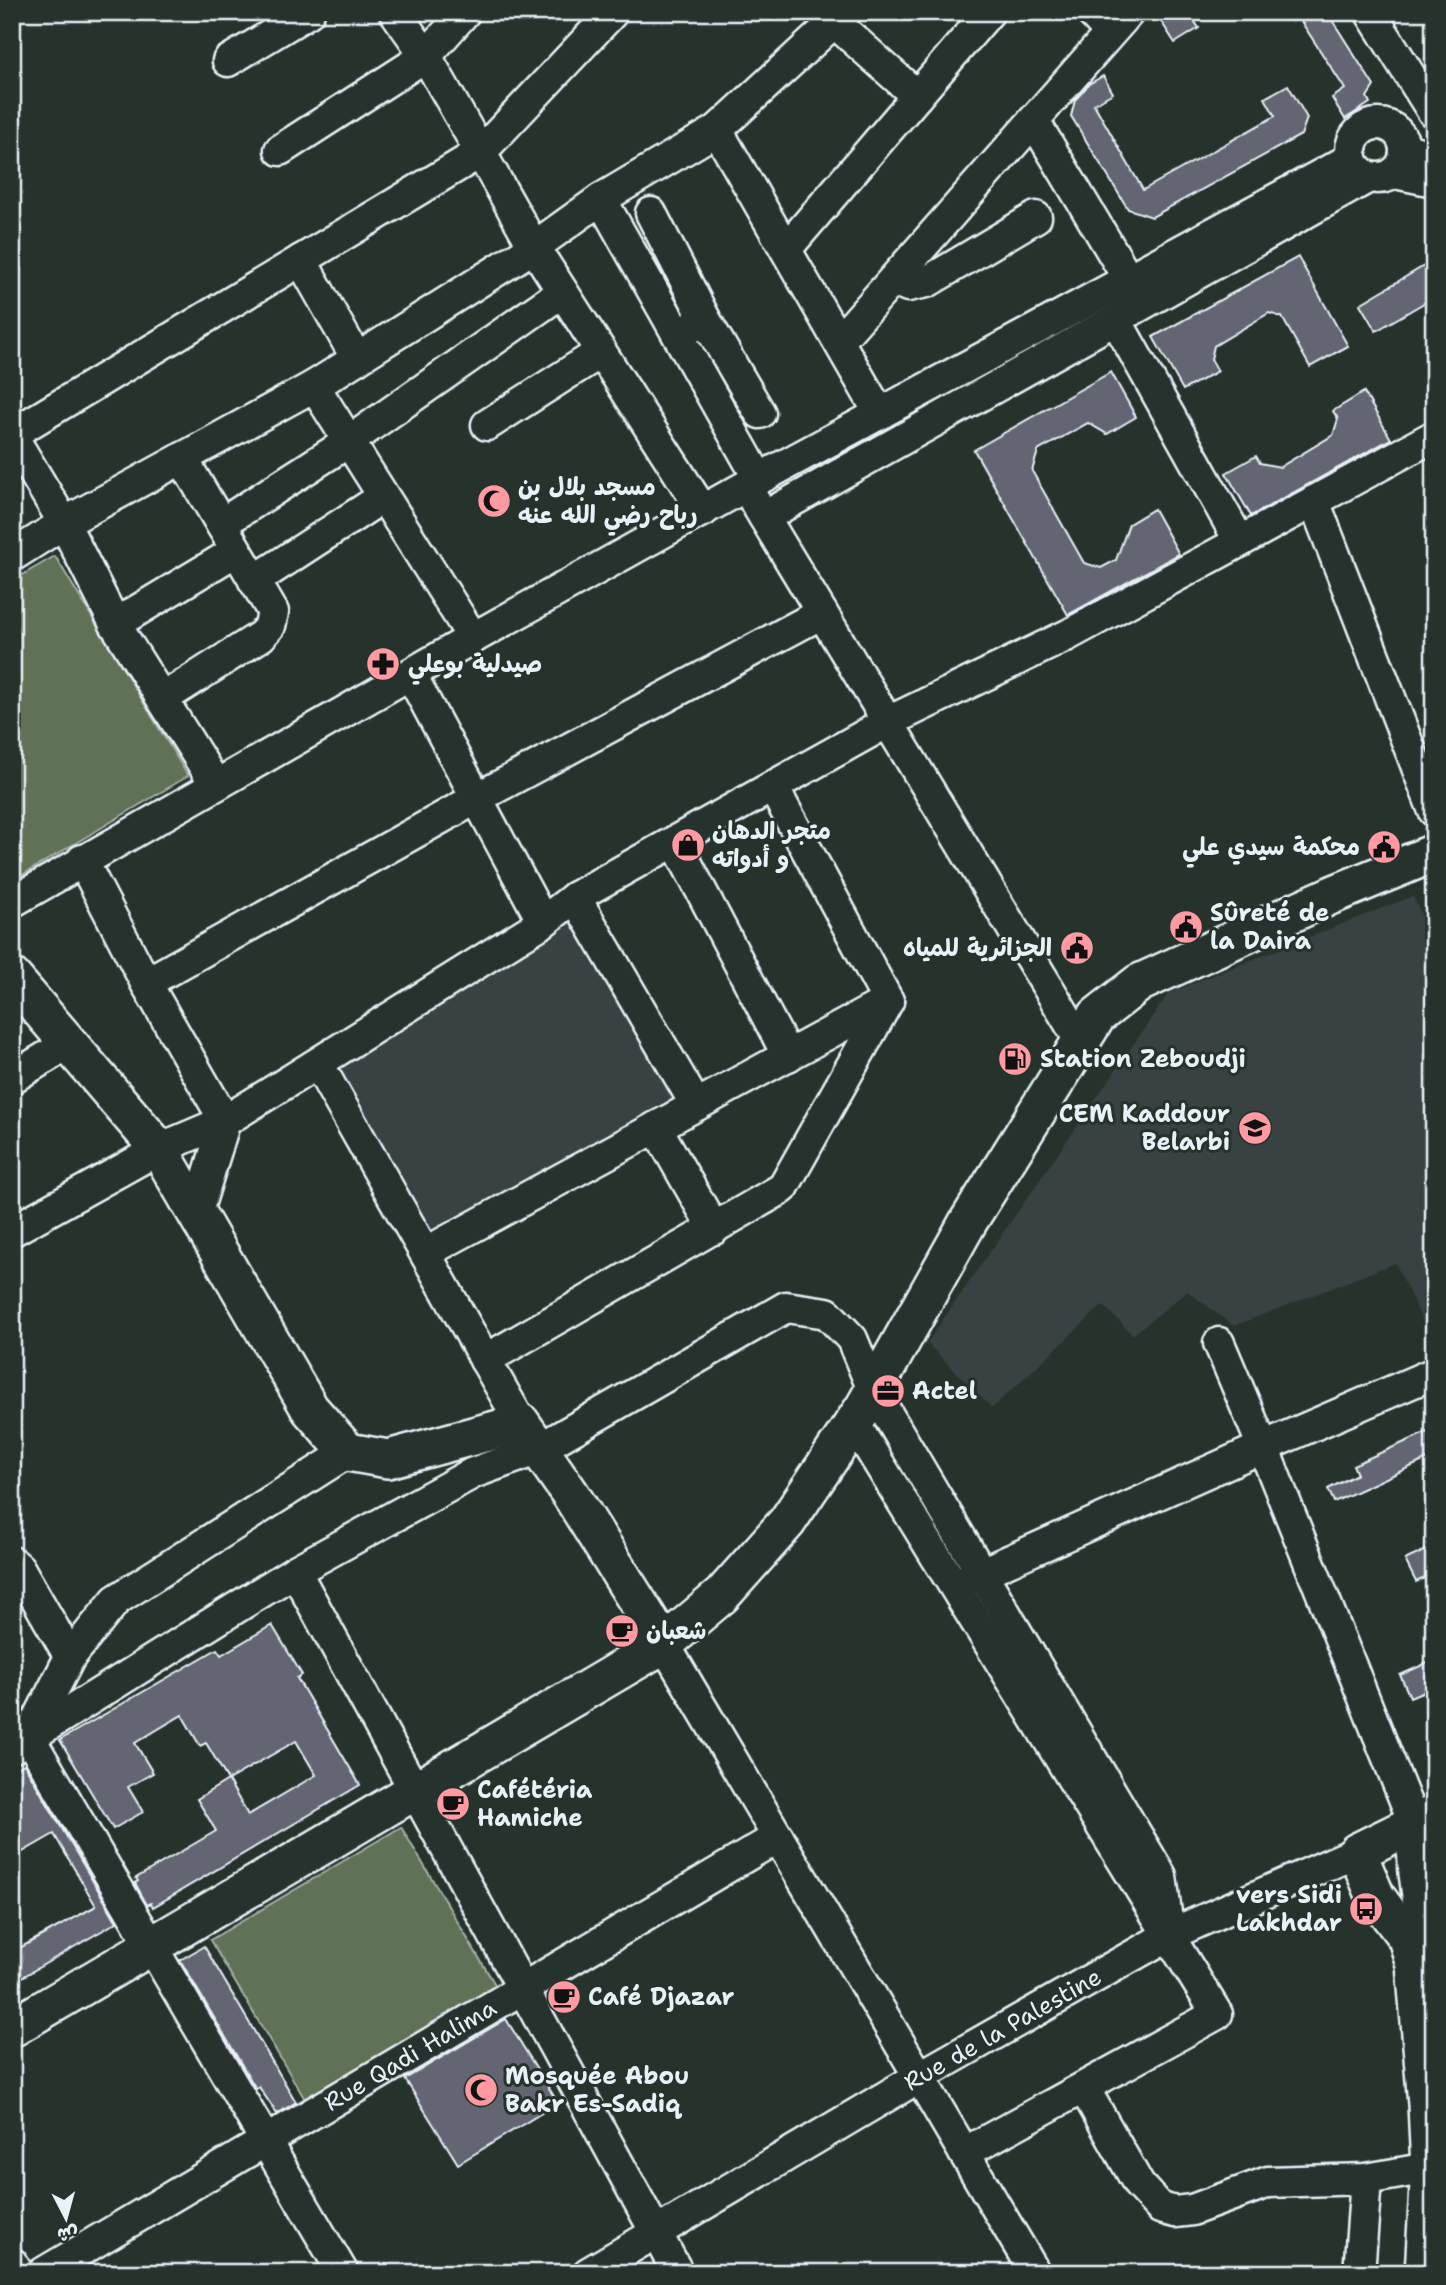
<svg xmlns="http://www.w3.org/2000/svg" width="1446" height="2285" viewBox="0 0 1446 2285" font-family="'Shantell Sans','Playpen Sans Arabic',sans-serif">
<rect width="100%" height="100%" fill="#26332d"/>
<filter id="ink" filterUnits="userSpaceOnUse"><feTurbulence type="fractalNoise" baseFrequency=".0143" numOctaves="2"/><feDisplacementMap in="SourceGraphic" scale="14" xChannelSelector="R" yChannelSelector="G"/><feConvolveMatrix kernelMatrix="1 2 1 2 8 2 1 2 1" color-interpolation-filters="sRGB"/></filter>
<g filter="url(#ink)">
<g fill="#384242">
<polygon points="1413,896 1434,943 1434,1345 1395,1263 1234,1326 1187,1291 1133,1335 1103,1305 992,1408 927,1343 1169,993"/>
<polygon points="584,912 696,1105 425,1253 327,1058"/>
</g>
<g fill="#5e7256" stroke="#a3b2a7" stroke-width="2">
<polygon points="55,556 188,776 12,881 12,581"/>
<polygon points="401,1827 497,1988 306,2101 210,1940"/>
</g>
<g fill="#636573" stroke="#e8f1f8" stroke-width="2" fill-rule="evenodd">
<polygon points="1155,12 1188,12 1199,28 1175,43"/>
<polygon points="1295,12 1327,12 1374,86 1367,97 1370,103 1345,119 1332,98 1345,89"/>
<polygon points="1103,76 1113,93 1094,104 1143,190 1275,116 1265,98 1288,85 1307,118 1301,135 1152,217 1128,209 1071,116 1075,100 1089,84"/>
<polygon points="1298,257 1348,346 1310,367 1282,317 1269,313 1214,346 1211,359 1218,371 1183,390 1153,337"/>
<polygon points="1434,260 1434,297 1376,331 1360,304"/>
<polygon points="1111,372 1136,417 1107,434 1088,423 1038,451 1032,471 1084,563 1101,568 1116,560 1129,524 1154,509 1179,554 1068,615 974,450"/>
<polygon points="1364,392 1391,439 1251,516 1226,473 1256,456 1260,463 1280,467 1333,435 1338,419 1333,411"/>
<polygon points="1434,1429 1434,1456 1334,1502 1328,1489 1357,1474 1353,1465"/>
<polygon points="1434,1546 1434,1574 1416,1582 1405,1560"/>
<path d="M272 1625 302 1675 297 1678 360 1785 153 1907 151 1903 147 1905 135 1883 138 1881 136 1878 216 1831 197 1799 228 1780 206 1743 200 1746 182 1715 135 1743 153 1773 128 1787 143 1812 113 1829 60 1740 217 1649 221 1655ZM296 1741 316 1775 248 1815 228 1780Z"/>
<polygon points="1434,1660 1434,1687 1410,1697 1400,1675"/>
<polygon points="24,1764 117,1922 12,1983 12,1952 96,1906 54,1834 12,1858 12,1771"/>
<polygon points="204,1946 296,2102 277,2114 259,2087 256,2089 180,1960"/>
<polygon points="506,2019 558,2103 458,2164 405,2079"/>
</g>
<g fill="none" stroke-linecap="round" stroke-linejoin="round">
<g stroke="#e8f1f8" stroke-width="35">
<g id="minor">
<polyline points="823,12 917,96"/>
<polyline points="1091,12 1110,32"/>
<polyline points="1370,12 1433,112"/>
<polyline points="228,61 309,12"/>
<polyline points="1034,121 1138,295"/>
<circle cx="1378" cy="151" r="27"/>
<polyline points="717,130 880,414"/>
<polyline points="1406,149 1434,157"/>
<polyline points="280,150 426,56 465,12"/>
<polyline points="1395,173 1434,181"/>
<polyline points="601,199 759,479"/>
<polyline points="651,213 705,319"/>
<polyline points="786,249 989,12"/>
<polyline points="301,260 357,359"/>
<polyline points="893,280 908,286 927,282 1036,217"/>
<polyline points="1116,320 1240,542"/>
<polyline points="678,335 705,319 760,413"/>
<polyline points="839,341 1129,12"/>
<polyline points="314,386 473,638"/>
<polyline points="487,425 601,352"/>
<polyline points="12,434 481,152 613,12"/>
<polyline points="12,436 64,523 115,624 216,785"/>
<polyline points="1314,501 1434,811"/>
<polyline points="755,502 1081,1042"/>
<polyline points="703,511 534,247 601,199 717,130 845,12"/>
<polyline points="764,517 1369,177"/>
<polyline points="221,524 348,442 562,292"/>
<polyline points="12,556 64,523 314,386 534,247 426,56 395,12"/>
<polyline points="254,581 383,497"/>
<polyline points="115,624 236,551"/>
<polyline points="411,675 543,922"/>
<polyline points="162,699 261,636 270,626 273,612 182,458"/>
<polyline points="675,841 788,1056"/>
<polyline points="82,860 146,983 225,1121 196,1215"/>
<polyline points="575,897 696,1105"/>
<polyline points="12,902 473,638 746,486 1352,158"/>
<polyline points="146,983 477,798 822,613"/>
<polyline points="318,1064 521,1423"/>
<polyline points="12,1078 69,1043"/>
<polyline points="656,1127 714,1229"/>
<polyline points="12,1231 159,1149 225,1121 543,922 575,897 888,722 1068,635 1434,436"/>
<polyline points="425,1253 888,1001 773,787"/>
<polyline points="1219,1343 1263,1447 1414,1823"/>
<polyline points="485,1360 783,1188 888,1001"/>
<polyline points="854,1423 1217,2014 964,2153"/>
<polyline points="12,1562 19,1568 70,1657"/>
<polyline points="295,1571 678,2273"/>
<polyline points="966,1580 1263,1447 1434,1373"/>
<polyline points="664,1644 1035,2273"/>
<polyline points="12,1748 295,1571 473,1473 539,1449 786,1307 827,1313 852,1339 873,1390 1161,1876 1169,1935"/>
<polyline points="1084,2088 1139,2185 1160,2208 1175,2212 1192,2210 1268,2182 1366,2179 1434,2167"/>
<polyline points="12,2263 18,2273"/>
<path id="s1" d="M43 2273 778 1837"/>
<polyline points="343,2273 29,1737 70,1657 116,1600 348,1452"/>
<path id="s2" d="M588 2273 919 2077 1169 1935 1357 1852"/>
<polyline points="1359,2273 1366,2179"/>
</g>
</g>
<g stroke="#e8f1f8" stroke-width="42">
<g id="major">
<polyline points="12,977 159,1149 310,1409 348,1452 388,1459 521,1423 571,1495 664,1644"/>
<polyline points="1414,1823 1418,1873 1430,1963"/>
<polyline points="12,2028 664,1644 722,1595 787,1522 865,1406 968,1222 1097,1016 1139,983 1332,895 1434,853"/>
<polyline points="1424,2273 1430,2168 1427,2104 1415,1964 1407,1938 1376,1897 1357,1852 1434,1814"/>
</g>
</g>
<use href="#minor" stroke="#26332d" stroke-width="30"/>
<use href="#major" stroke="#26332d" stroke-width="37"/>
</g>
</g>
<defs>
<g id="mosque-disc" transform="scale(1.75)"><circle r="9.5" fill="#ff9aa2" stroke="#26332d"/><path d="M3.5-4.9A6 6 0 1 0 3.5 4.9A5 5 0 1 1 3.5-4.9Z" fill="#111"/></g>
<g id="pharmacy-disc" transform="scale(1.75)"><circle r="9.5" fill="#ff9aa2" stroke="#26332d"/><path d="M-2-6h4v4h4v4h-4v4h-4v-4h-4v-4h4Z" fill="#111"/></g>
<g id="shop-disc" transform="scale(1.75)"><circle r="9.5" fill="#ff9aa2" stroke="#26332d"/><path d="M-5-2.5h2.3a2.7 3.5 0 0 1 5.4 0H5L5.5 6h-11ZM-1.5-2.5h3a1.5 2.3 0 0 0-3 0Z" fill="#111"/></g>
<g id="civic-disc" transform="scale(1.75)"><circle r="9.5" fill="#ff9aa2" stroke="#26332d"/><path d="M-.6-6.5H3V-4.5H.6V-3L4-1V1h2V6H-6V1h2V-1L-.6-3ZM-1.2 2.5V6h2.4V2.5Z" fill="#111"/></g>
<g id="fuel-disc" transform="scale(1.75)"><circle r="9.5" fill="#ff9aa2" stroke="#26332d"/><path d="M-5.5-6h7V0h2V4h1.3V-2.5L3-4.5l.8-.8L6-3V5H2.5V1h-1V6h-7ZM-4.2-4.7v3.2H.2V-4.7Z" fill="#111"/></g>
<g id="school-disc" transform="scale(1.75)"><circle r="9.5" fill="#ff9aa2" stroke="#26332d"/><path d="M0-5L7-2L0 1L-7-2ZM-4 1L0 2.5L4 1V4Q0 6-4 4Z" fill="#111"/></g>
<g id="office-disc" transform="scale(1.75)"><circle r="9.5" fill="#ff9aa2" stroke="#26332d"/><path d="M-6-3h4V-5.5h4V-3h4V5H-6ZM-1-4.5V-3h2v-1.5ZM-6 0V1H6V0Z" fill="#111"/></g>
<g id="cafe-disc" transform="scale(1.75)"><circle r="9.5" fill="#ff9aa2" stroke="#26332d"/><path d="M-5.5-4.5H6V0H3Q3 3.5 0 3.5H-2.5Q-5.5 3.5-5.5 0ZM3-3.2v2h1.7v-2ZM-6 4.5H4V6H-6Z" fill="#111"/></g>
<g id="bus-disc" transform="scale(1.75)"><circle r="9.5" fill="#ff9aa2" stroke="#26332d"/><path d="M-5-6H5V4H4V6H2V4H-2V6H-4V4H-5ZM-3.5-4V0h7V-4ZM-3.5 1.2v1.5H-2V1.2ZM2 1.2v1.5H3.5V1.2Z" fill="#111"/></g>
</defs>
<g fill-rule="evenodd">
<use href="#mosque-disc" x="494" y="501"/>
<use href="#pharmacy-disc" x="383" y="664"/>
<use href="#shop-disc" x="688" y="845"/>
<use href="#civic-disc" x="1384" y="847"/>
<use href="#civic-disc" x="1186" y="927"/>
<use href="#civic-disc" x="1077" y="948"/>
<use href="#fuel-disc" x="1015" y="1059"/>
<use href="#school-disc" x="1255" y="1128"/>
<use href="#office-disc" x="888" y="1391"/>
<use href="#cafe-disc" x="622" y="1631"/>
<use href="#cafe-disc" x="453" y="1804"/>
<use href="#bus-disc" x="1366" y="1909"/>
<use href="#cafe-disc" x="564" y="1997"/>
<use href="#mosque-disc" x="481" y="2090"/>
</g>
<g text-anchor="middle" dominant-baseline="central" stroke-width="6" stroke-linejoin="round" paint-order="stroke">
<g font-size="24" font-weight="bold" fill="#e8f1f8" stroke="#26332d" text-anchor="start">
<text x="518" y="487">مسجد بلال بن<tspan x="518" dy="28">رباح رضي الله عنه</tspan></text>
<text x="408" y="664">صيدلية بوعلي</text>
<text x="712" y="831">متجر الدهان<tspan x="712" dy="28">و أدواته</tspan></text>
<text x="1360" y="847" text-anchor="end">محكمة سيدي علي</text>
<text x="1210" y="913">Sûreté de<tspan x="1210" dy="28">la Daira</tspan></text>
<text x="1052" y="948" text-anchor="end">الجزائرية للمياه</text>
<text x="1040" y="1059">Station Zeboudji</text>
<text x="1230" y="1114" text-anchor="end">CEM Kaddour<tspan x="1230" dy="28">Belarbi</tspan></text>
<text x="912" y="1391">Actel</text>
<text x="646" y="1631">شعبان</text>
<text x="477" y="1790">Cafétéria<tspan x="477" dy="28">Hamiche</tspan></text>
<text x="1342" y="1895" text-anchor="end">vers Sidi<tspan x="1342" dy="28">Lakhdar</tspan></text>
<text x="588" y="1997">Café Djazar</text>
<text x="505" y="2076">Mosquée Abou<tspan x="505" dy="28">Bakr Es-Sadiq</tspan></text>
</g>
<g font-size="24" fill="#e8f1f8" stroke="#26332d">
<text stroke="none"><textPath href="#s2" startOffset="481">Rue de la Palestine</textPath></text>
<text stroke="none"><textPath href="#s1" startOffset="427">Rue Qadi Halima</textPath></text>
</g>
</g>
<rect width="1446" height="2285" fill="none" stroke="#26332d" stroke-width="42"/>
<rect x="21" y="21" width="1404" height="2243" fill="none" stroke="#e8f1f8" stroke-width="2.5" filter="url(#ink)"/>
<g transform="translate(66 2218) rotate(174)" stroke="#26332d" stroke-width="5" paint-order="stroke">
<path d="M0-5L12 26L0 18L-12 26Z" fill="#e8f1f8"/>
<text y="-10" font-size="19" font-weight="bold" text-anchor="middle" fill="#e8f1f8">ش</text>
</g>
</svg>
